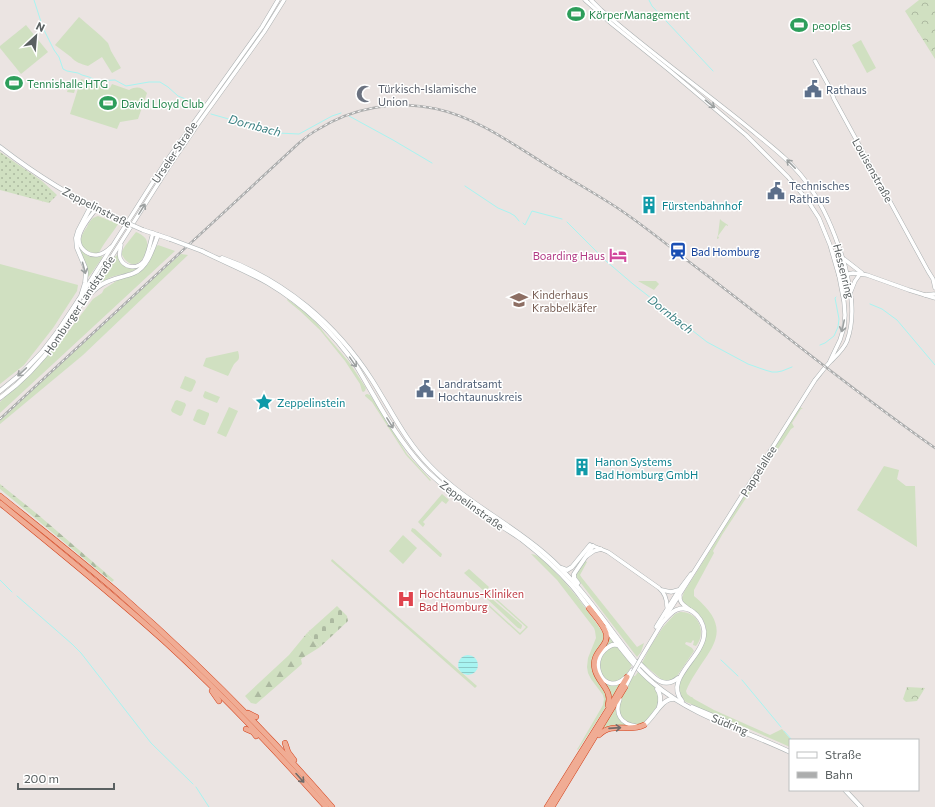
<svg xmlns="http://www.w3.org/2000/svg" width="935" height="807" viewBox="0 0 935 807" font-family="Commissioner,sans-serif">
<defs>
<pattern id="forest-firs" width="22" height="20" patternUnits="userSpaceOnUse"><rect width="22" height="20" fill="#d0e0c1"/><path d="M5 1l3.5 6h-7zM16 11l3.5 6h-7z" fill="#acb9a0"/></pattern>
<pattern id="cemetery-stones" width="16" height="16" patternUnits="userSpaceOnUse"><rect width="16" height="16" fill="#d0e0c1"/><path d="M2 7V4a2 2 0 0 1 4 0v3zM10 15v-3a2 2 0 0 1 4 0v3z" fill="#acb9a0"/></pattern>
<pattern id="park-crowns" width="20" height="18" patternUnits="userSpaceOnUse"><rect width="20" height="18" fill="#d0e0c1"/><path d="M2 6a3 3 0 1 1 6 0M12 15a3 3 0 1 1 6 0" fill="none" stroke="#acb9a0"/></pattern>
<pattern id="garden-dots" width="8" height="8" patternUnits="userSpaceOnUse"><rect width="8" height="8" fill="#d0e0c1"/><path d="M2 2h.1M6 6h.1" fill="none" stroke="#acb9a0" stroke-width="1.8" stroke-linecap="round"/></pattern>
<pattern id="water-rules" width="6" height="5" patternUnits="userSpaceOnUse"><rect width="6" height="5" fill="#a8f4f1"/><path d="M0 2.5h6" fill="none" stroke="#8cc9c7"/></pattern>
</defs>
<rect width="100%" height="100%" fill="#ebe4e2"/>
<g fill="#d0e0c1">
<path d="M79 17 101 36 108 43 111 51 121 68 112 73 102 57 88 66C81 64 75 62 71 57L55 45Z"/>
<polygon points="26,25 48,52 21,74 0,48 0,46"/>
<polygon points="861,40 876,68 867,73 852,45"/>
<path d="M81 79 110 88 112 84 129 90C137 86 141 87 147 93L138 119 120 122 117 129 70 114Z"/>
<polygon points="70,82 77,83 74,93 67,92"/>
<path d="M98 216 118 224C112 234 104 242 99 253 90 254 80 249 81 239 82 234 84 231 87 227 88 224 90 221 92 219 94 217 96 217 98 216Z"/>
<polygon points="720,219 722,221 728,225 728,226 726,225 718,236 719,238 717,239 717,238 718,235"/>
<path d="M136 232C141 234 146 237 147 242 148 246 147 249 146 252 140 268 128 268 121 253L125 246Z"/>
<polygon points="158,245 175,251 0,413 0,402 65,336 93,299 102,293 104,289 118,280 133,275 142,270 148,264 156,247"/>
<path d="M78 246C85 256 90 259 102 256V258L91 274 88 277 86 266Z"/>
<polygon points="181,254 188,255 83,355 0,424 0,420 122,306"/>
<path d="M117 255 128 268 134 269 140 267C131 274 121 274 111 277 107 279 104 282 99 282L115 257Z"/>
<polygon points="0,264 78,285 77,291 53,328 24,365 0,384"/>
<polygon points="638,281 656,281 659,284 654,290"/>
<path d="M287 299C302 309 316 320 325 334L349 362 366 388 365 391 363 392 362 391 360 384 345 361 320 330 300 311 289 302 287 300Z"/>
<path d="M238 351C241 362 237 359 233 366 231 369 230 373 228 376L203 366 206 358Z"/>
<polygon points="185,376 195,380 196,382 192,391 190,392 180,388"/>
<polygon points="205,391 220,397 217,403 204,398 203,396"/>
<polygon points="367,394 370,395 374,401 407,454 430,479 431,480 430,481 406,455 372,402 365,396 365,395"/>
<polygon points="177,400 185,403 186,405 182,415 180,416 172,412 171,410 175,401"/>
<polygon points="229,407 238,411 226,437 217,433"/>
<path d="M800 407 803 409H801L792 423 794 427 791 429 722 535 713 551 714 553 694 590V596C741 635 703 651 686 691L687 694 691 697H692L694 699 714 710 770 735 782 729 791 740H790V747C767 737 745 727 722 718 711 714 701 710 691 704 689 703 685 702 683 700 663 677 720 649 703 620 698 612 689 608 683 602L682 598 684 592Z"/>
<polygon points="199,409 209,413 209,415 205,425 203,425 194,421 193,420 197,410"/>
<polygon points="884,466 899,470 897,479 906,486 915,486 917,547 857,510"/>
<polygon points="442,494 449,500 446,504 442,501 423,522 425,524 423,527 418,522"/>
<polygon points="412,528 415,529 442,554 441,557 440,557 411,531"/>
<polygon points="403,535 417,548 403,564 389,551"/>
<path d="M531 554C539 555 543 561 549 566 570 586 587 609 603 633L605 639 592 666 593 674 596 678 607 693V703L605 708 578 750 577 749 578 748 603 705 604 699 603 695 591 679 588 673 587 667 588 658 596 638 595 631 594 628 557 580Z"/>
<polygon points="332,559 477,686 475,688 331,561"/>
<polygon points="585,561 587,562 580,575 582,578 637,647 644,643 641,652 637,657 577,578 576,574"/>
<polygon points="469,569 489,587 485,592 464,573"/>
<polygon points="490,593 528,627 520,635 486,604 487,603 520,633 526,627 489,594"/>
<polygon points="487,596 491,598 522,625 522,626 521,629 518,628 486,598"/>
<path d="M680 612C699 611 707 633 696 646L693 645 694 641 693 640 691 643 686 642 685 644 692 648 694 651 677 676H678C672 682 666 681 659 679L660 678 642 663 650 647 663 627 675 614Z"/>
<path d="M607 633 615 643C587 650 592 693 621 684L611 700C611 686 596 681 595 667 595 651 610 647 607 633Z"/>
<path d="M613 646C622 647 627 658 632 664L629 671 618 682 609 681 602 676 599 664 603 653Z"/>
<path d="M638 672C644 678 656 685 658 694 661 705 650 721 640 724 631 726 620 719 619 710 619 698 628 686 633 676H635Z"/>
<path d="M616 707C617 717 620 722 629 726L602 730Z"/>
</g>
<g fill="url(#forest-firs)">
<polygon points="0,484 36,513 114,580 112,582 0,489"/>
<polygon points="307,633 320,647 301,659 302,664 256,704 251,703 245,696 289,655"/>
</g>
<polygon fill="url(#cemetery-stones)" points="337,606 347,616 348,621 320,647 307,633"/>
<g fill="url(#park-crowns)">
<polygon points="919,0 935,0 935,59 905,11"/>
<polygon points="907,687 925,688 917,701 906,702 903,699"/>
</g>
<polygon fill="url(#garden-dots)" points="0,152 42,181 57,195 49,203 0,190"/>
<circle fill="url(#water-rules)" cx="468" cy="665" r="10"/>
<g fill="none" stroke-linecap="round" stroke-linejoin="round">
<g stroke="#a8f4f1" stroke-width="1">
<polyline points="34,0 43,28 54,50 59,57 63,69 67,71 78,73 82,75 89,77 97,81 115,80 126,86 149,82 160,82 168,87 178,96 188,100 198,107"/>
<polyline points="649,0 652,6 713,71"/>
<polyline points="211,114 278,133 299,134 332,116 341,113"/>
<polyline points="349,116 393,140 432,163"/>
<polyline points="465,186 498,208 510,213 515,216 519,221"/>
<polyline points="567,222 606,261 633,284 707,342 748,364 765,370 772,372 777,372 782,371 792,367"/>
<polyline points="523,223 525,225 532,211 562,219"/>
<polyline points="870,304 882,309 897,320 935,365"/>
<polyline points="820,345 825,343 834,336 838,327 839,319 835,298 836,297"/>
<polyline points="0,580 12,592"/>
<polyline points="17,596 72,644 81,653 151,743 193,784"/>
<polyline points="721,660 738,676"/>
<polyline points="742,680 781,727"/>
<polyline points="784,731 792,740"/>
<polyline points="196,787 209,807"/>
</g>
<g stroke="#abb0b1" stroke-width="4.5">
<g id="tertiary">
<polyline points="585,0 612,24 669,70 746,135 788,177 808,201 819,218 830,245 839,276 844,302 845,315 844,327 840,340 830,361"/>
<path d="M591 0 601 10 625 30C664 62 704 92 744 124 768 144 794 162 811 189 827 212 837 239 845 266 851 291 856 316 847 341 844 349 837 355 830 362 825 367 820 374 815 380L666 616"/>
<polyline points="815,61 830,88 834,99 846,121 928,271 933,279 935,288"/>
<path d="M96 209C90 217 80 228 79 238 78 248 88 256 97 255 103 254 107 251 111 247"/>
<path d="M121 245C120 249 119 253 120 258 124 268 137 270 144 261 149 253 150 242 153 233"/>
<polyline points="844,259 862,273"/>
<polyline points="839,276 853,273 867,275 909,290 935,298"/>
<polyline points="851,291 855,281 860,274"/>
<polyline points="82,294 165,163 262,27 278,0"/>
<polyline points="925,295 934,294"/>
<polyline points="87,296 168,168 198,124 264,32 284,0"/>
<path d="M593 546 608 552 659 588C665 593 667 599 667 607"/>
<polyline points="587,556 594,551 601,549"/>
<polyline points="662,590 671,592 678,590"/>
<path d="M680 596C679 603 684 605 689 609"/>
<polyline points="656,627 679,590 691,574"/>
<polyline points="641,658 662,623"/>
<polyline points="627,677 632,670"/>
<polyline points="625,688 633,672"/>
<path d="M620 699C614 714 621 724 636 726"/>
</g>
</g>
<g stroke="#acb2b3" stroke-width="5">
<g id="secondary">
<path d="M0 147C36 175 75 199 116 218"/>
<polyline points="143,230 170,239"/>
<path d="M202 251C224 262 247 271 268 283 303 304 334 333 357 367 363 377 368 386 374 396 389 423 406 450 428 472 442 485 457 497 473 508 489 519 505 528 521 539 539 553 557 569 572 586 579 594 584 602 591 610"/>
<path d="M222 258C284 280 336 324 372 380 391 410 405 441 431 467 464 501 508 522 544 553 582 585 608 628 639 666"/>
<polyline points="0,391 22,373 42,352 58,331 81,296 85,283 86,273 85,267 77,248 76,238 78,231 91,206"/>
<path d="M0 398C22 382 41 362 57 340 70 322 80 301 98 287 109 278 122 278 134 273 148 267 153 248 158 235"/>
<polyline points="562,568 567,570 572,567 590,545"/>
<polyline points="578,583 574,578 574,574 593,546"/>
<path d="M660 625C665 620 670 613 676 610 692 603 706 622 704 636 701 659 664 679 682 701"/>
<path d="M605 628C620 647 634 667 653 683 693 717 744 730 790 752"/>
<path d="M618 645C613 644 611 645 607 648 587 662 604 697 625 678"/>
<path d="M638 662C650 672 661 692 678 678"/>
<path d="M657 689C661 694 661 700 659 707"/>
<polyline points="692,707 730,723"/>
<path d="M644 725C653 719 662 698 673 699"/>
<polyline points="845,790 861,807"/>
</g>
</g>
<g stroke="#d3401a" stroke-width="6">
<g id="motorway">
<path d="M0 496C41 529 83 562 122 596 197 662 267 732 332 807"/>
<path d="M0 503C55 548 110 592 163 640 220 692 274 749 326 807"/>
<path d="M589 608C594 615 603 624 606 633 610 647 590 651 595 670 598 683 613 690 608 705"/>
<polyline points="212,691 219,701"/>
<polyline points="248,713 256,717"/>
<polyline points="246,729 253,732 256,736"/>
<path d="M599 735C613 721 628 733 644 725"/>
<polyline points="285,743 288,752 294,760"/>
<polyline points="547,807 612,703 627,677"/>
<polyline points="552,807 625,687"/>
</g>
</g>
<use href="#tertiary" stroke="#fff" stroke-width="3.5"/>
<use href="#secondary" stroke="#fff" stroke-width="4"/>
<use href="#motorway" stroke="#f0ac94" stroke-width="5"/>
<g stroke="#acadad" stroke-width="2.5">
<path id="rail" d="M0 419 299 143C305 138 311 133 317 130 353 107 397 100 437 109 477 118 511 143 545 164 569 179 595 193 619 209 643 225 665 243 688 261 771 323 850 389 935 448"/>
</g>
<use href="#rail" stroke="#fff" stroke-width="1" stroke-dasharray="3" stroke-linecap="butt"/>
<g stroke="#abb0b1" stroke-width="4.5" stroke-linecap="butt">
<polyline id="tertiary-bridge" points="633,672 641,658"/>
</g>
<g stroke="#acb2b3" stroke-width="5" stroke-linecap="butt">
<g id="secondary-bridge">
<polyline points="116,218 143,230"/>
<polyline points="170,239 202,251"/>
</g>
</g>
<use href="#tertiary-bridge" stroke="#fff" stroke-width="3.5"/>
<use href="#secondary-bridge" stroke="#fff" stroke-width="4"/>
</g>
<defs><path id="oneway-shaft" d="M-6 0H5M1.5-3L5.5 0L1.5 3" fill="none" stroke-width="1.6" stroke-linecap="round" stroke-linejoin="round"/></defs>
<g stroke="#9ca0a0">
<use href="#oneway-shaft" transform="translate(710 104) rotate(39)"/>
<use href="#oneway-shaft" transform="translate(791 164) rotate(-135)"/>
<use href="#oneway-shaft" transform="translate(142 209) rotate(-58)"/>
<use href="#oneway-shaft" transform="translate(84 268) rotate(75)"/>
<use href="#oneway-shaft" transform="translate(843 326) rotate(102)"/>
<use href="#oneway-shaft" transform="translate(353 362) rotate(55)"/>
<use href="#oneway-shaft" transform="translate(22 372) rotate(137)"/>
<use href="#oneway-shaft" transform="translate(390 423) rotate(58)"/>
</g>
<g stroke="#706b69">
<use href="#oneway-shaft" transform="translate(615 728) rotate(-4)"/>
<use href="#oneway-shaft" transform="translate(300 778) rotate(48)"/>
</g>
<defs>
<g id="stadium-bare" transform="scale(1.38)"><path d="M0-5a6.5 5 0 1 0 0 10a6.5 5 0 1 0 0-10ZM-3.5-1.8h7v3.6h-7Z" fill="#2e9e5b" stroke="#fff" stroke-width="2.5" paint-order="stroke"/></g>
<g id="civic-bare" transform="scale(1.38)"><path d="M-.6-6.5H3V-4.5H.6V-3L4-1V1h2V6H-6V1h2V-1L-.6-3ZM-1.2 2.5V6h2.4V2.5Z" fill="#5c6f8a" stroke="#fff" stroke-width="2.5" paint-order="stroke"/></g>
<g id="mosque-bare" transform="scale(1.38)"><path d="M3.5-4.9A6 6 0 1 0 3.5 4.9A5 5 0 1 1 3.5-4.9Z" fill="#6b7280" stroke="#fff" stroke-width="2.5" paint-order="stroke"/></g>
<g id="building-bare" transform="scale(1.38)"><path d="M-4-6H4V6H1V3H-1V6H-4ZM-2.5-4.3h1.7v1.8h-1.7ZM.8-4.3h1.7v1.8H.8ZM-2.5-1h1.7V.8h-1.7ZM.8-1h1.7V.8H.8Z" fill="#0f9aa8" stroke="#fff" stroke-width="2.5" paint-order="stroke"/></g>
<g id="station-bare" transform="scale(1.38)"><path d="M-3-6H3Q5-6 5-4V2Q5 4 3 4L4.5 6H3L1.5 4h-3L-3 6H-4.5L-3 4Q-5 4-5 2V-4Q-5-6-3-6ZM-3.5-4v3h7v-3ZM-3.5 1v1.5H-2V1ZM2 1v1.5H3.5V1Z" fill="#1a4fb4" stroke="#fff" stroke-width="2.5" paint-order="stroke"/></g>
<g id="hotel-bare" transform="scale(1.38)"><path d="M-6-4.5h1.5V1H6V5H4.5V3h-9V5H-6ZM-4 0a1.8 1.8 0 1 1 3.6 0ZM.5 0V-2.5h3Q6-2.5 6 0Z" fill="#d1479c" stroke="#fff" stroke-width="2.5" paint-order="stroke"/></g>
<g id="school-bare" transform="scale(1.38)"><path d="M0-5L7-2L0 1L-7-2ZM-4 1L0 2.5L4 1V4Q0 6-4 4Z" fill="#8d6e63" stroke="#fff" stroke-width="2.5" paint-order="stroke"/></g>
<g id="sight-bare" transform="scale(1.38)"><path d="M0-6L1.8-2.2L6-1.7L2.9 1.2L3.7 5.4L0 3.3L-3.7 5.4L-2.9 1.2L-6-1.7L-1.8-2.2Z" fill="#0f9aa8" stroke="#fff" stroke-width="2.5" paint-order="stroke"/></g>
<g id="hospital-bare" transform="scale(1.38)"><path d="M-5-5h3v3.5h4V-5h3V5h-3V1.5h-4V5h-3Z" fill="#e0444e" stroke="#fff" stroke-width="2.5" paint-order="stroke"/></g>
</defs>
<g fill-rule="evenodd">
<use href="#stadium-bare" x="576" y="14"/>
<use href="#stadium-bare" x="799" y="25"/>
<use href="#stadium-bare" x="14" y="83"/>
<use href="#civic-bare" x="813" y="89"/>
<use href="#mosque-bare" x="365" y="94"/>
<use href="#stadium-bare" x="108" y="103"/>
<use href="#civic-bare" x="776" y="191"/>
<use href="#building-bare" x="649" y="205"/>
<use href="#station-bare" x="678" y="251"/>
<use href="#hotel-bare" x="618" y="255"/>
<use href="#school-bare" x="519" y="300"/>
<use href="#civic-bare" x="425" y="389"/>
<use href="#sight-bare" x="264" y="402"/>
<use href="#building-bare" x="582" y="467"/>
<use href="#hospital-bare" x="406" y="599"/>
</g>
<g text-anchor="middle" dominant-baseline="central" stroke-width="3" stroke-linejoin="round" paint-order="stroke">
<g font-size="11" fill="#27864d" stroke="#fff" text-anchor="start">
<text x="589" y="14">KörperManagement</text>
<text x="812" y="25">peoples</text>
<text x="27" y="83">Tennishalle HTG</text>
<text x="121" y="103">David Lloyd Club</text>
</g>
<g font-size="11" fill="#5b616d" stroke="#fff" text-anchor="start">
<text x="378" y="88">Türkisch-Islamische<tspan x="378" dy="13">Union</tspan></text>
</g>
<g font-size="11" fill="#4e5e75" stroke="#fff" text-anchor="start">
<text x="826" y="89">Rathaus</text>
<text x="789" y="185">Technisches<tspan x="789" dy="13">Rathaus</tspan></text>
<text x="438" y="383">Landratsamt<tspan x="438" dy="13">Hochtaunuskreis</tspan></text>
</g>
<g font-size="11" fill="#5a6061" stroke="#fff">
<text transform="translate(174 152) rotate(-56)">Urseler Straße</text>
<text transform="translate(873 170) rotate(61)">Louisenstraße</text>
<text transform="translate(97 207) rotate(27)">Zeppelinstraße</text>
<text transform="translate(844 271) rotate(76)">Hessenring</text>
<text transform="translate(79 305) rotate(-56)">Homburger Landstraße</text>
<text transform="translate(758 471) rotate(-58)">Pappelallee</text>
<text transform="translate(472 505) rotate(36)">Zeppelinstraße</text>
<text transform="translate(730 724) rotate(22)">Südring</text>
</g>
<g font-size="11" fill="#0d838f" stroke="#fff" text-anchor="start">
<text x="662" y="205">Fürstenbahnhof</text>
<text x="277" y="402">Zeppelinstein</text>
<text x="595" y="461">Hanon Systems<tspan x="595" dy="13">Bad Homburg GmbH</tspan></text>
</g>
<g font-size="11" fill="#164399" stroke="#fff" text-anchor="start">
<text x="691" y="251">Bad Homburg</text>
</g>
<g font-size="11" fill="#b23c85" stroke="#fff" text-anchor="end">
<text x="605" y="255">Boarding Haus</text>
</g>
<g font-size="11" fill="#785e54" stroke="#fff" text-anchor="start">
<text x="532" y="294">Kinderhaus<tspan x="532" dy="13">Krabbelkäfer</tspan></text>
</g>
<g font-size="11" fill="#be3a42" stroke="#fff" text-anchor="start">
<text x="419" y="593">Hochtaunus-Kliniken<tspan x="419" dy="13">Bad Homburg</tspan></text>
</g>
<g font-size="12" font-style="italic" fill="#3c8183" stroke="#fff">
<text transform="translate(255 125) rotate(15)">Dornbach</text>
<text transform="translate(671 314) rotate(38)">Dornbach</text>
</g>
</g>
<rect x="789" y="739" width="130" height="52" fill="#ffffff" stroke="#bdbfc0"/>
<rect x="797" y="752" width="20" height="6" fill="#ffffff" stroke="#bdbfc0"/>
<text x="825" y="759" font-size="12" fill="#5a6061">Straße</text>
<rect x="797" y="772" width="20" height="6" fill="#acadad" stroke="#bdbfc0"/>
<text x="825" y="779" font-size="12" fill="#5a6061">Bahn</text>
<g transform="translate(36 36) rotate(26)" stroke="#ffffff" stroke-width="3" paint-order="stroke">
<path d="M0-3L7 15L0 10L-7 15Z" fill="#5a6061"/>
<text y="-6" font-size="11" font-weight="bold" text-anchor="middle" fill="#5a6061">N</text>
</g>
<path d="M18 783v6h96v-6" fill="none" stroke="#5a6061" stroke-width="2"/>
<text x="24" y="783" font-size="12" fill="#5a6061" stroke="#ffffff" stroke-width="3" paint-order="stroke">200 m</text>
</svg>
